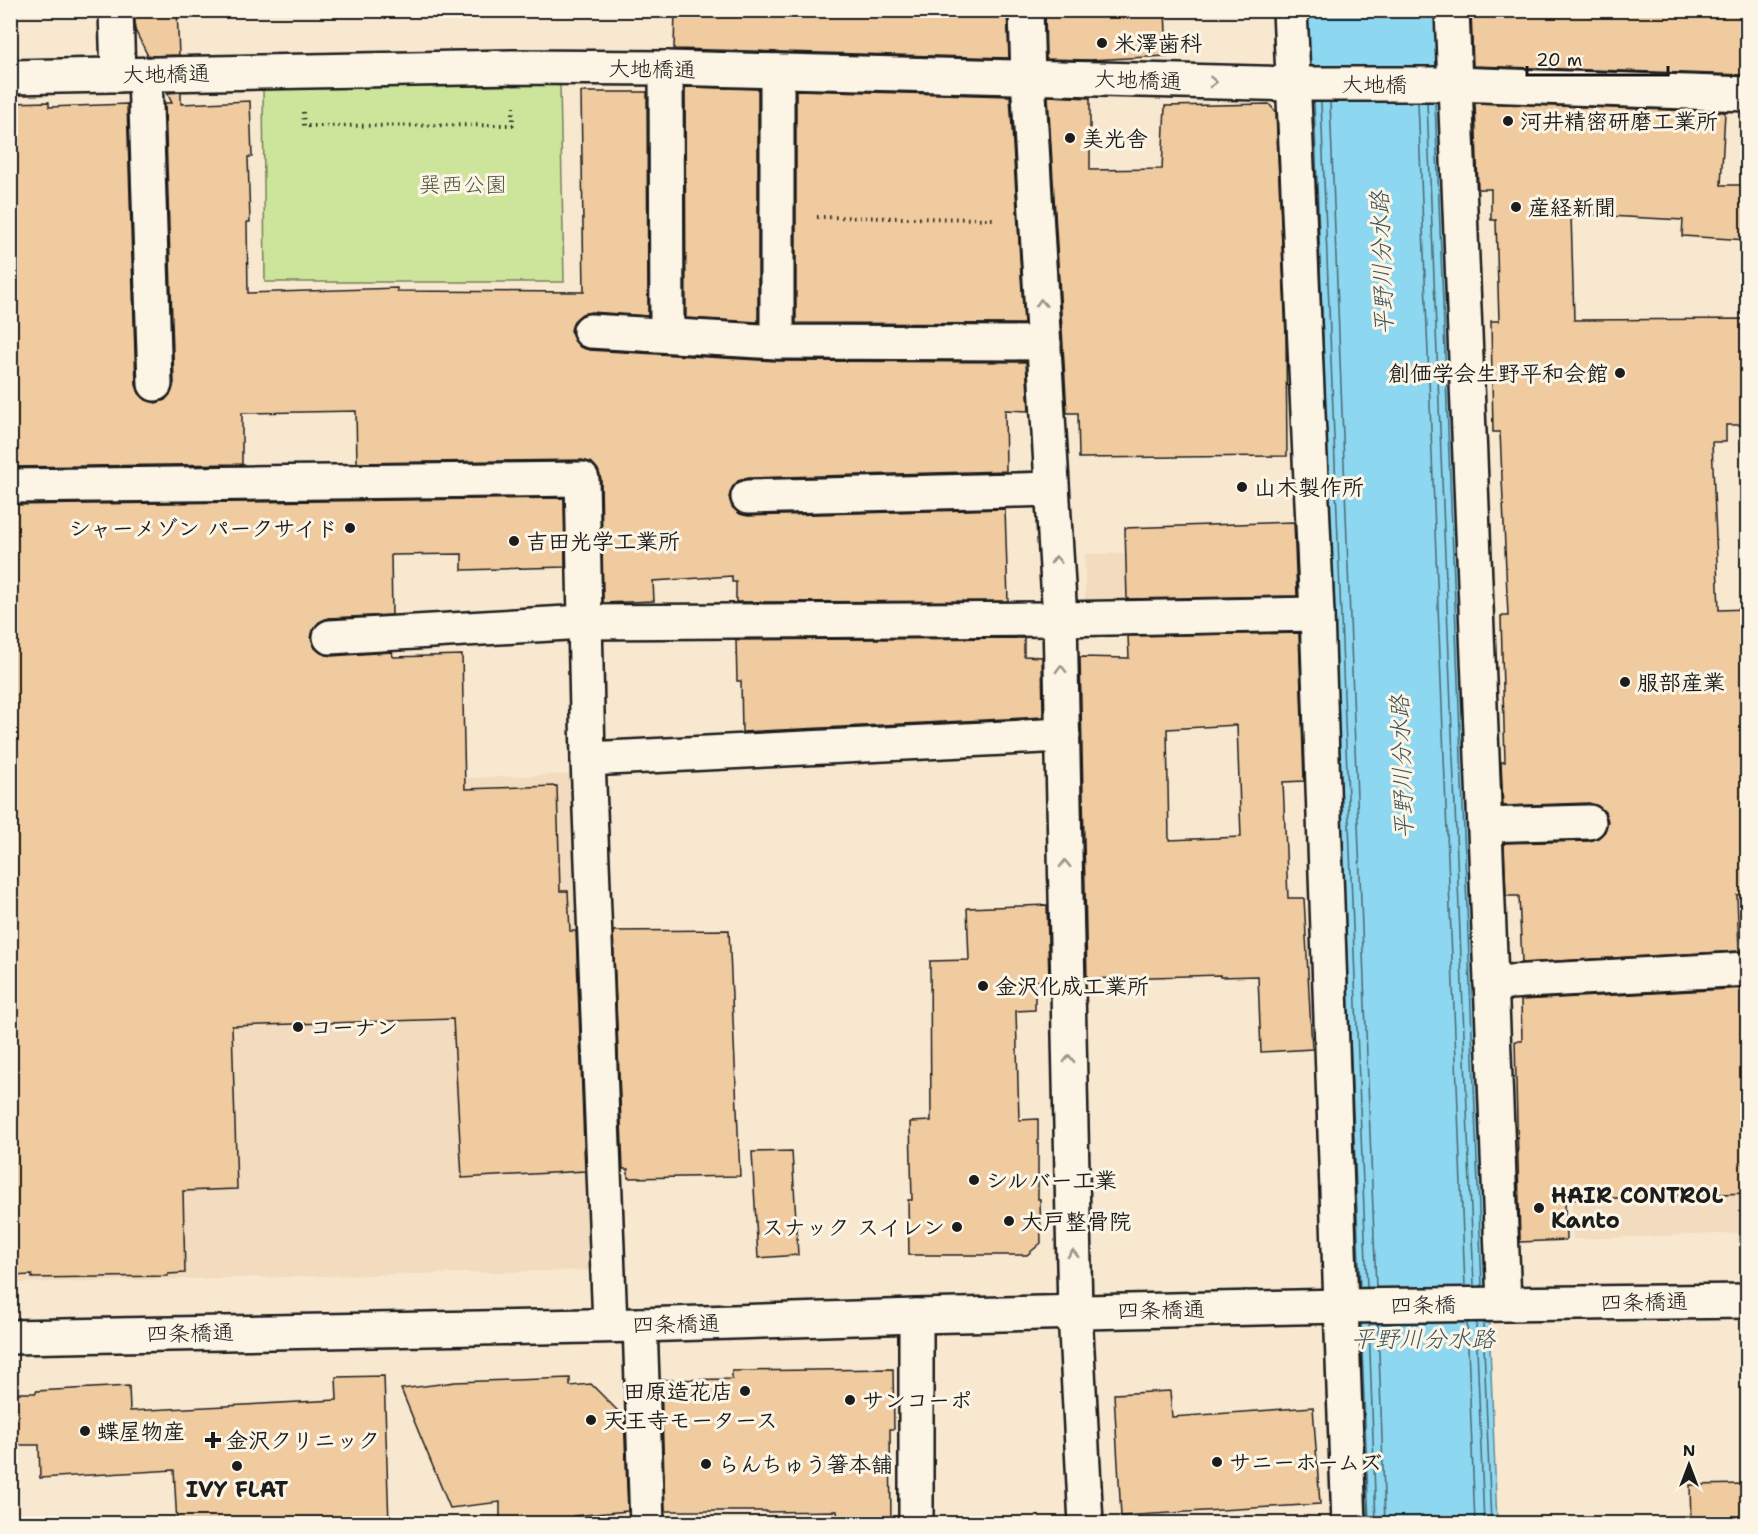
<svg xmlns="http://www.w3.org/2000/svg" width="1758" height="1534" viewBox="0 0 1758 1534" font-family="'Shantell Sans','Klee One',sans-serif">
<rect width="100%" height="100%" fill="#f8e8d0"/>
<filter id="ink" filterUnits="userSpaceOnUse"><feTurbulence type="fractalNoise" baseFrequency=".0167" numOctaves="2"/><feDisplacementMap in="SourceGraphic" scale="12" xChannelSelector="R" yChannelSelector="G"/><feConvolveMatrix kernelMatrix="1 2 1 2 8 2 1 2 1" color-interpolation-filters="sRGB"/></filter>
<g filter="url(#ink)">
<g fill="#f2dbbf">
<polygon points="1172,552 1173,599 1085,600 1085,554"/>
<polygon points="10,672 329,783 578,774 593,1270 11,1283"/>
<polygon points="1747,1034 1747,1233 1573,1239 1567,1040"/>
</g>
<polygon fill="#cde59b" stroke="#74805c" stroke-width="1.5" points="560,85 564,282 265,282 263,89"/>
<polygon fill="#8ed7f0" stroke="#608c9b" stroke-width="1.5" points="1304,11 1437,11 1497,1523 1363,1523"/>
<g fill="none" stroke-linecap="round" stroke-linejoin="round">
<g stroke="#4a6771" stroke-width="1.5">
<polyline points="1314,102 1325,397"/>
<polyline points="1321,102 1367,1288"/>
<polyline points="1330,102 1376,1288"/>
<polyline points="1418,102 1465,1286"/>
<polyline points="1427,102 1474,1286"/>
<polyline points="1435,102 1482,1286"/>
<polyline points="1345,911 1360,1288"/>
<polyline points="1467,1322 1475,1524"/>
<polyline points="1476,1322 1484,1524"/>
<polyline points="1483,1322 1491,1524"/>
<polyline points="1361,1324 1369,1524"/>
<polyline points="1369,1324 1376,1524"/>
<polyline points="1378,1324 1385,1524"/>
</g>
</g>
<g fill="#f0cba0" stroke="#1c1c1c" stroke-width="1.5" fill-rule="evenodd">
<polygon points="135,10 177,10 179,55 148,56 135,30"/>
<polygon points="675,10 1007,10 1009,58 674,49"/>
<polygon points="1045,10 1165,10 1167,56 1090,60 1046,59"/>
<polygon points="1471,11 1743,11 1744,75 1473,66"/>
<polygon points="685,87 758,89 758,322 686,318"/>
<polygon points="796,90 1010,96 1024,324 796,323"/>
<polygon points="181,92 181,104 250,101 252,157 248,157 250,222 247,222 248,293 397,288 397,291 584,292 581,92 647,92 648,316 591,312 582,314 574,321 571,330 574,340 580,347 589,350 776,361 1026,362 1029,411 1005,410 1006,471 748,478 738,481 732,488 729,497 732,507 740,514 748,516 1005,509 1008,601 736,602 736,582 732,582 732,576 653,581 654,601 603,603 601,479 598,470 592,463 582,460 357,463 356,411 242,413 242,464 10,467 10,103 49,102 49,107 127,104 136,385 139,393 146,400 156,403 165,400 171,393 174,383 165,103 172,103 167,93"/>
<polygon points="1048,96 1090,98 1090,170 1162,169 1165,106 1269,104 1276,112 1286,336 1287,456 1079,458 1078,413 1067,413"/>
<polygon points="1475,103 1725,112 1721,185 1748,185 1748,240 1682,236 1683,220 1571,214 1574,320 1748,319 1748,425 1726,425 1726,442 1712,442 1719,610 1748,609 1748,894 1737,895 1739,951 1522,963 1519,896 1506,896 1504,843 1590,841 1598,838 1605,831 1608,821 1605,812 1598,806 1589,803 1503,806 1501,762 1505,762 1501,616 1508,616 1500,432 1493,432 1491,321 1499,321 1496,220 1491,220 1491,189 1478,189"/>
<polygon points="564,498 565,567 462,570 462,554 391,555 392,615 328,618 319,622 314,628 311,638 315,648 321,653 331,656 392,652 393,657 462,655 465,789 557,786 560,891 568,891 570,931 576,931 585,1171 462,1178 453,1019 232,1026 237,1189 183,1191 185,1273 168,1274 168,1276 32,1278 32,1275 10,1276 10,505"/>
<polygon points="1294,522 1297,596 1127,599 1125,528"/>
<path d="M1299 633 1304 781 1283 782 1288 898H1304L1312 1049 1261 1052 1258 976 1220 977V975L1087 979 1080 657 1129 658 1128 636ZM1237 725 1241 837 1169 840 1167 729Z"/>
<polygon points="1024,638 1024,656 1042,657 1043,717 742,732 741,681 737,681 736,640"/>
<polygon points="1047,905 1049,980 1035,981 1035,1010 1016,1011 1019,1120 1038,1119 1038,1199 1040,1199 1041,1243 1027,1255 909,1255 908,1200 912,1200 910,1122 931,1121 930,961 969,960 967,908"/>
<polygon points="729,930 740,1176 628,1178 628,1169 623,1169 613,931"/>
<polygon points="1748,988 1748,1193 1565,1200 1566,1240 1520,1242 1515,1041 1522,1041 1521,1000"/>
<polygon points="792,1151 798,1255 758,1258 752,1152"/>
<polygon points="893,1369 894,1429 890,1429 891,1524 838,1524 837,1511 766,1512 766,1511 665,1511 661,1380 732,1379 732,1371"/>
<polygon points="384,1376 389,1524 342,1524 342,1521 286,1524 177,1524 174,1470 40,1478 39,1445 10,1445 10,1393 36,1393 36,1391 129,1386 130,1411 337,1400 336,1377"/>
<polygon points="570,1378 570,1386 591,1384 624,1417 628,1511 573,1516 573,1524 500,1524 500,1502 450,1508 401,1389 455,1382"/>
<polygon points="1170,1391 1172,1417 1313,1407 1320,1504 1121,1516 1114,1394"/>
<polygon points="1748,1484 1748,1524 1691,1524 1690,1485"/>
</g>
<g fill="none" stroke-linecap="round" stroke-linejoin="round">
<g stroke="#1c1c1c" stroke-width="38">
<polyline id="pedestrian" points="1341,1306 1349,1524"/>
</g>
<g stroke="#1c1c1c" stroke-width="38">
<g id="minor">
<polyline points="116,10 118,75"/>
<polyline points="1290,10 1317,614 1341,1306"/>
<polyline points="1452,10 1504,1303"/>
<polyline points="666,68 667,335"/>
<polyline points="777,71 777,342"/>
<polyline points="145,75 155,384"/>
<polyline points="10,77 512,67 666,68 1294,84 1454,84 1748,94"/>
<polyline points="1028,77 1060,619 1075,1312 1086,1524"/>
<polyline points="590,331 777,342 1044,343"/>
<polyline points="10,486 582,479 588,759 610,1325"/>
<polyline points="748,497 1052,489"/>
<polyline points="330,637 584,622 1060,619 1317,614"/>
<polyline points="588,759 1063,735"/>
<polyline points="1485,825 1589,822"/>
<polyline points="1491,983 1748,969"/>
<polyline points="916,1316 916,1524"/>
</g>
</g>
<g stroke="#1c1c1c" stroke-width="38">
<g id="tertiary">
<polyline points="1026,10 1028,77"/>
<polyline points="640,1325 647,1524"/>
<polyline points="10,1337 640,1325 916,1316 1341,1306 1748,1301"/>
</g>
</g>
<g stroke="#1c1c1c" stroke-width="4" stroke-dasharray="1.5 4.5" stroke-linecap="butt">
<polyline points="303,112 304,126 513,125 513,107"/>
<polyline points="817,217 996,219"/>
</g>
<use href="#pedestrian" stroke="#fcf5e5" stroke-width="33"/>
<use href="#minor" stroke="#fcf5e5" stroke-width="33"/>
<use href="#tertiary" stroke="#fcf5e5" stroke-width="33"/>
</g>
<defs><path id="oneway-chevron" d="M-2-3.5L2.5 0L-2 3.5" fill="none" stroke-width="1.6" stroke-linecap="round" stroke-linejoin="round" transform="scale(1.5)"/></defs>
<g stroke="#97938b">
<use href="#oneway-chevron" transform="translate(1213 82) rotate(2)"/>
<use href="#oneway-chevron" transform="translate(1041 303) rotate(-93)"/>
<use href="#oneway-chevron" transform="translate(1056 560) rotate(-93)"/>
<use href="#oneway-chevron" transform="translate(1061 669) rotate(-91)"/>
<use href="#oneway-chevron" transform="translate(1065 864) rotate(-91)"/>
<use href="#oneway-chevron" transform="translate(1069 1059) rotate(-91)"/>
<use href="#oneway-chevron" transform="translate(1073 1254) rotate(-91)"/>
</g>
</g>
<g fill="#1c1c1c" stroke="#fcf5e5" stroke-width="2">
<circle cx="1102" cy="43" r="6"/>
<circle cx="1508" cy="121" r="6"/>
<circle cx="1070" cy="138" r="6"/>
<circle cx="1516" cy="207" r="6"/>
<circle cx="1620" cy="373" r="6"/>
<circle cx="1242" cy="487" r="6"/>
<circle cx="350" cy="528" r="6"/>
<circle cx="514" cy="541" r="6"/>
<circle cx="1625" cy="682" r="6"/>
<circle cx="983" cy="986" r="6"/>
<circle cx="298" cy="1027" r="6"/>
<circle cx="974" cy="1180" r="6"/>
<circle cx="1539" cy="1208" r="6"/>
<circle cx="1009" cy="1221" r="6"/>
<circle cx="957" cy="1227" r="6"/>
<circle cx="745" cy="1391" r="6"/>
<circle cx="850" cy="1400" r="6"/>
<circle cx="591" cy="1420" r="6"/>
<circle cx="85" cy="1431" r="6"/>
<path d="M210 1431h6v6h6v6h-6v6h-6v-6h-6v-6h6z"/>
<circle cx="1217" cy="1462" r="6"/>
<circle cx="706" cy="1464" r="6"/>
<circle cx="237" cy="1466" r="6"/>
</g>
<g text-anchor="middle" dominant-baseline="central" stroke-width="6" stroke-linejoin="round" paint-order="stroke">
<g font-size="22" font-weight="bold" fill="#1c1c1c" stroke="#fcf5e5" text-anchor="start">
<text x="1114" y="43">米澤歯科</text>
<text x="1520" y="121">河井精密研磨工業所</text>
<text x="1082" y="138">美光舎</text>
<text x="1528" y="207">産経新聞</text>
<text x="1608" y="373" text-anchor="end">創価学会生野平和会館</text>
<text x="1254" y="487">山木製作所</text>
<text x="338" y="528" text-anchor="end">シャーメゾン パークサイド</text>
<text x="526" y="541">吉田光学工業所</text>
<text x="1637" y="682">服部産業</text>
<text x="995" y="986">金沢化成工業所</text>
<text x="310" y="1027">コーナン</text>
<text x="986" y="1180">シルバー工業</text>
<text x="1551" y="1195">HAIR CONTROL<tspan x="1551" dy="25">Kanto</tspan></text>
<text x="1021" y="1221">大戸整骨院</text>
<text x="945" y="1227" text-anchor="end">スナック スイレン</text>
<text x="733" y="1391" text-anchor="end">田原造花店</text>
<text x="862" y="1400">サンコーポ</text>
<text x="603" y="1420">天王寺モータース</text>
<text x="97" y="1431">蝶屋物産</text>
<text x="226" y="1440">金沢クリニック</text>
<text x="1229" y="1462">サニーホームズ</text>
<text x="718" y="1464">らんちゅう箸本舗</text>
<text x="237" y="1489" text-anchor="middle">IVY FLAT</text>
</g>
<g font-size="22" fill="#1c1c1c" stroke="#fcf5e5">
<text transform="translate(652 69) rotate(1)">大地橋通</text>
<text transform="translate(166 74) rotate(-1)">大地橋通</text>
<text transform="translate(1138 80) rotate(2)">大地橋通</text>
<text x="1374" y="84">大地橋</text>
<text transform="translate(1644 1302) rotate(-1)">四条橋通</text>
<text transform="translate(1423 1305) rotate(-1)">四条橋</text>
<text transform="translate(1161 1310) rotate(-1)">四条橋通</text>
<text transform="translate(676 1324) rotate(-1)">四条橋通</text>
<text transform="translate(190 1333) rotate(-1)">四条橋通</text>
</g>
<g font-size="22" fill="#515842" stroke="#fcf5e5">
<text x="463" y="184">巽西公園</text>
</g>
<g font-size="24" font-style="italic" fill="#3e545c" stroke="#fcf5e5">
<text transform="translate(1382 263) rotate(-92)">平野川分水路</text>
<text transform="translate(1402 767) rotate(-92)">平野川分水路</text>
<text x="1423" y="1339">平野川分水路</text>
</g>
</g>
<rect width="1758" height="1534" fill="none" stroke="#fcf5e5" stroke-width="36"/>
<rect x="18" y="18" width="1722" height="1498" fill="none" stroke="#1c1c1c" stroke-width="2" filter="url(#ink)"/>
<g transform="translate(1689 1465)" stroke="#fcf5e5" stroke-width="4.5" paint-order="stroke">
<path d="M0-4.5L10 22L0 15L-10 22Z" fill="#1c1c1c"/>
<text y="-9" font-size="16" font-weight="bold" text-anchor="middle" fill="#1c1c1c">N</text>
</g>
<path d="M1527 66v9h141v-9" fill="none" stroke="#1c1c1c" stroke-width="3"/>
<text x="1536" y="66" font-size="18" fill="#1c1c1c" stroke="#fcf5e5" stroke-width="4.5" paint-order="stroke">20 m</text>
</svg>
